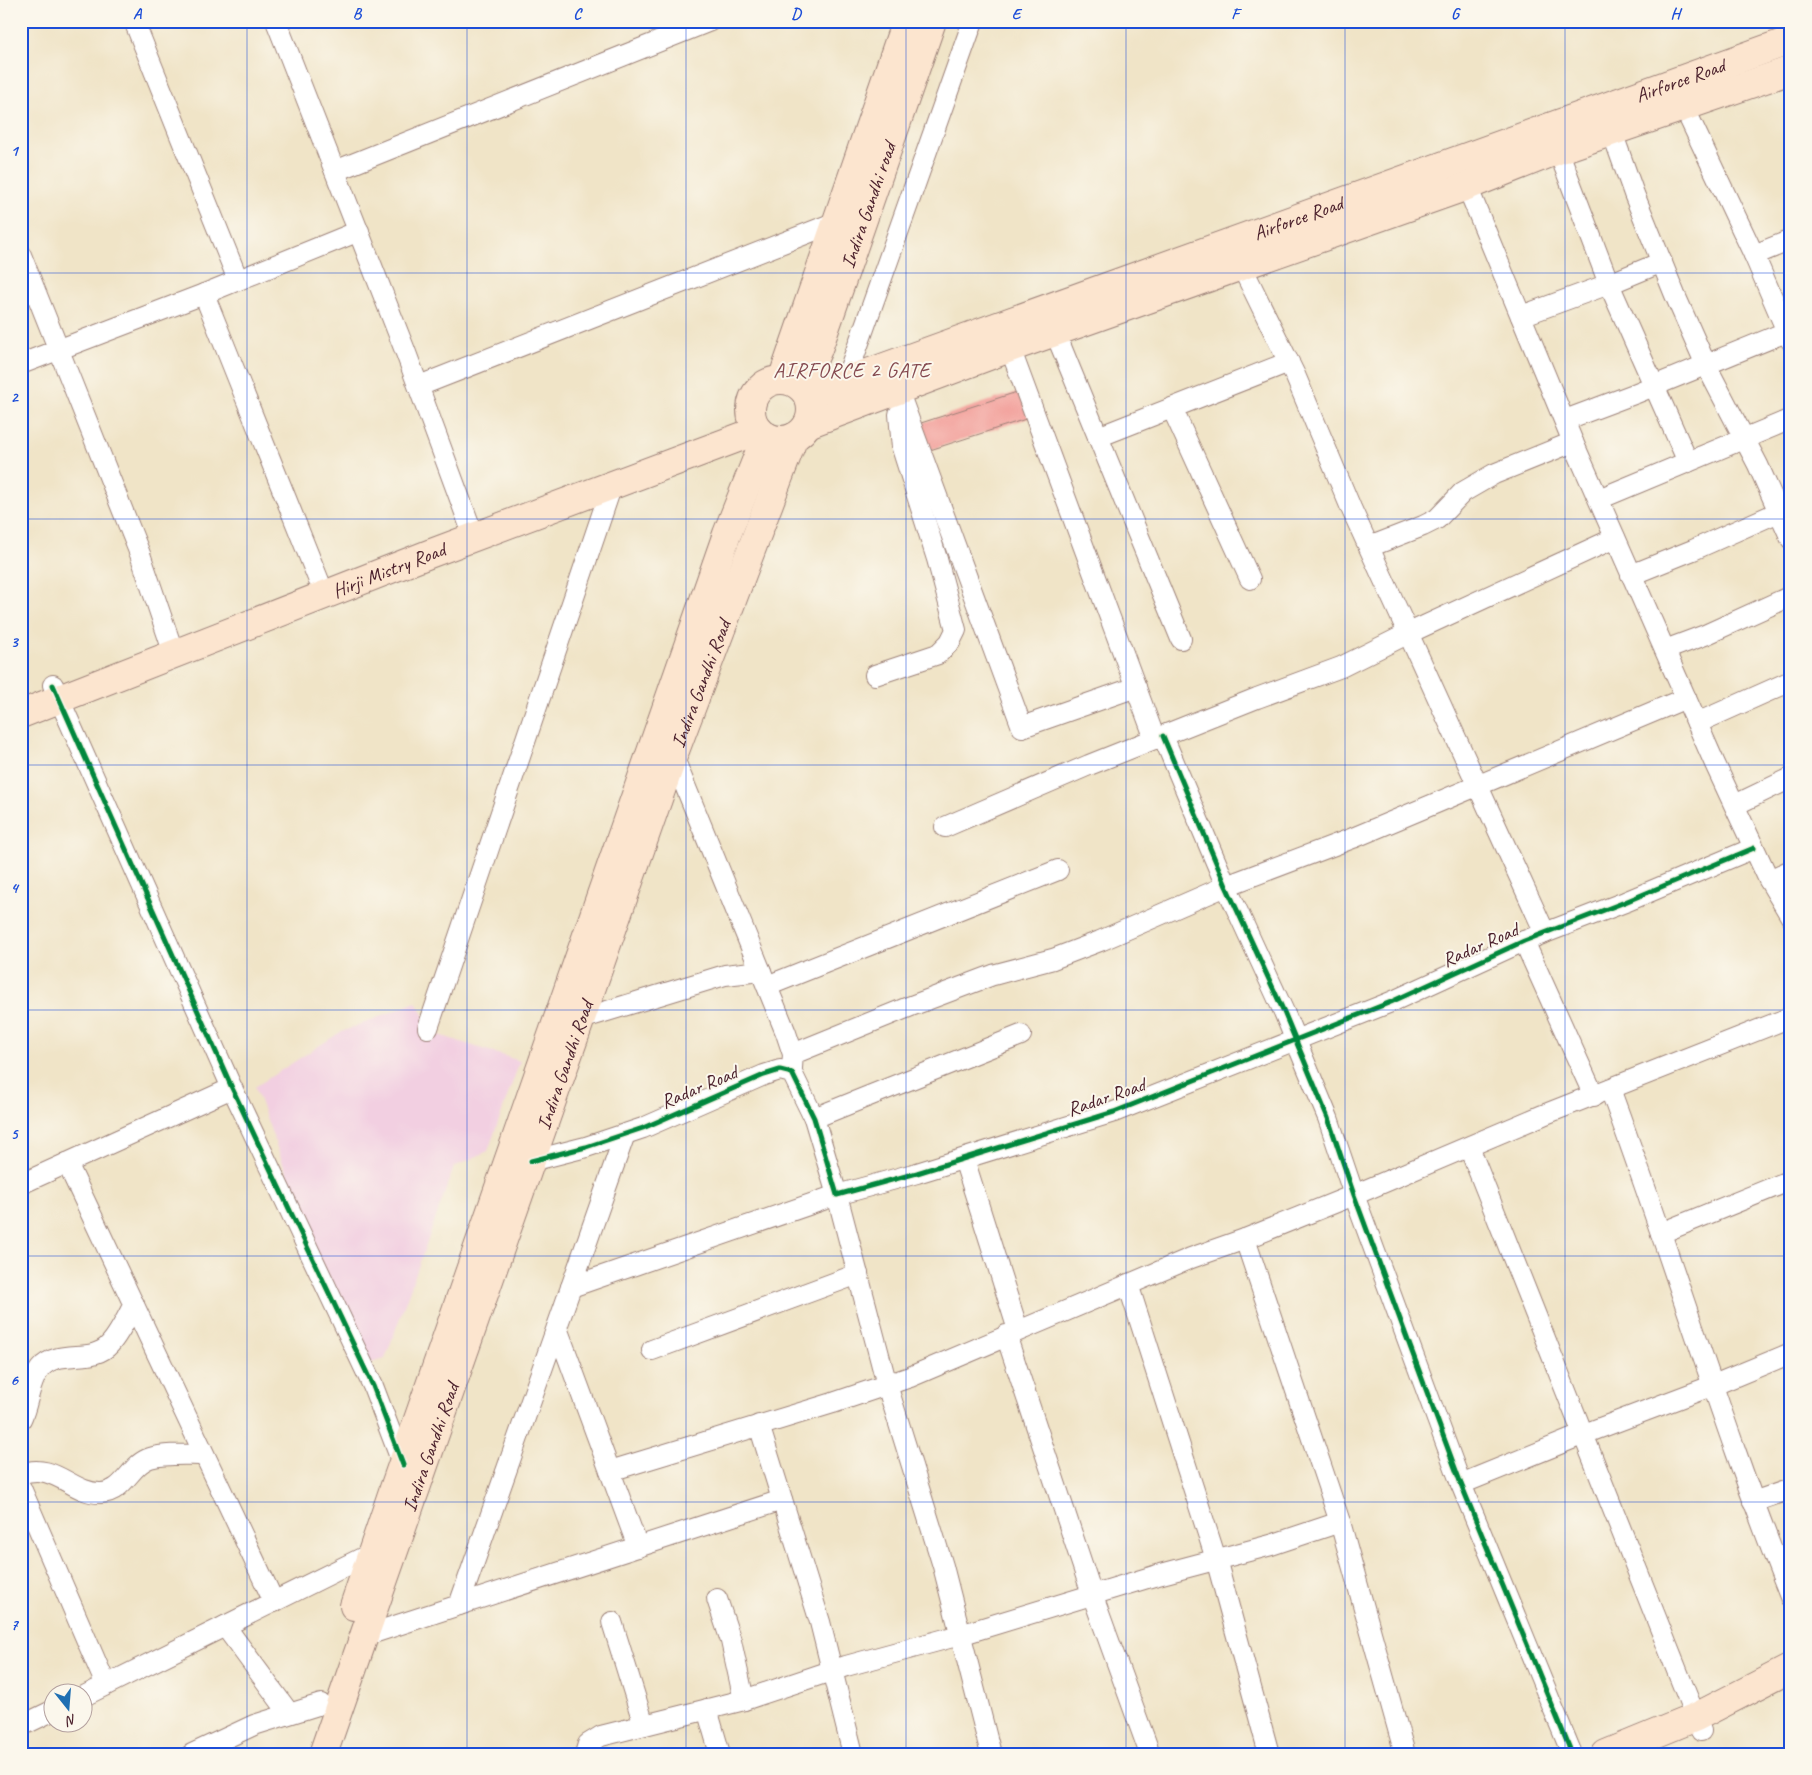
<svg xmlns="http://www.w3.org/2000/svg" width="1812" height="1775" viewBox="0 0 1812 1775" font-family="Caveat,sans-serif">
<rect width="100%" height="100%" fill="#fbf7ec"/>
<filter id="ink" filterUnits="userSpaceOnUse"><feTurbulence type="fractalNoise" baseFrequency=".02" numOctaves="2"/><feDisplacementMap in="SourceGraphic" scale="10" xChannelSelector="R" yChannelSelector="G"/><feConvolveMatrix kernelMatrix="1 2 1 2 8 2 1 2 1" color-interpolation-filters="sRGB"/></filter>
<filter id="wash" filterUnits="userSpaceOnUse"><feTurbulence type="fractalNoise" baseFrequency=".0096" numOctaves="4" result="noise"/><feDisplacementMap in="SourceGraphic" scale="20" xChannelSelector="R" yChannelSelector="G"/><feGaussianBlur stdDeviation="1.12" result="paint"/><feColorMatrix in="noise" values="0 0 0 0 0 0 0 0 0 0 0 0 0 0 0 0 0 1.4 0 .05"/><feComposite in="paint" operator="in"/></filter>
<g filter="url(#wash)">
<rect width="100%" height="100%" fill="#f0e4c7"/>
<polygon fill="#f2cfe1" points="416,1002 433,1033 520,1061 488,1151 454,1167 385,1359 357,1367 255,1087 339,1033"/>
<g id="blocks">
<polygon fill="#f29a95" points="1020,391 1029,418 930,450 921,423"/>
</g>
</g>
<g filter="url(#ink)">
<use href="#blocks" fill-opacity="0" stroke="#9d8279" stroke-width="1"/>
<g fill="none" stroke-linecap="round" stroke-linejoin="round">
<g stroke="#9d8279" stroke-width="22">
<g id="street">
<polyline points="134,21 238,280"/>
<polyline points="276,21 406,353 474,537"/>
<polyline points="1684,107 1754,255 1791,341"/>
<polyline points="1612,132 1634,194 1675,295 1706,365 1758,465 1791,539"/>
<polyline points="1558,150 1609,284 1688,462"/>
<polyline points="335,171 710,21"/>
<polyline points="1467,186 1573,442 1715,764 1769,880 1791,917"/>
<polyline points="21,255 140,554 174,654"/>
<polyline points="1754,255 1791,240"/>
<polyline points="1242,267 1295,375 1351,508 1545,933"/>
<polyline points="204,294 319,581"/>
<polyline points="1521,316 1609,284 1662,262"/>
<polyline points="1055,332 1181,639"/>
<polyline points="1010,348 1155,739"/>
<polyline points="21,364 204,294 359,231"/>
<polyline points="845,382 973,21"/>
<polyline points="419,386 836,222"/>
<polyline points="898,390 1022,727 1136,687"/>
<polyline points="1172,408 1250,579"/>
<polyline points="1565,420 1634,394 1791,330"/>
<polyline points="1098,437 1289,362"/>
<polyline points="1599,499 1791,419"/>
<polyline points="1369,547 1423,526 1437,519 1463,492 1494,474 1573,442"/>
<polyline points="1631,575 1693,550 1790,507"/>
<polyline points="1665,650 1705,635 1791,596"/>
<polyline points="875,675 938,654 950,642 956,630 937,559 902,448 899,414"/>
<polyline points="53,685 232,1088 373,1386 403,1465"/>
<polyline points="1697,723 1791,681"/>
<polyline points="1163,736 1226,886 1284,1012 1328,1118 1354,1195 1461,1484 1572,1754"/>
<polyline points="673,756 786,1033 793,1054 792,1068"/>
<polyline points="1735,805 1791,778"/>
<polyline points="945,827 1089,765 1257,698 1341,667 1409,633 1615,538"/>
<polyline points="1769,880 1791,870"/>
<polyline points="1524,941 1594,1096"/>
<polyline points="767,986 1058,870"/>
<polyline points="581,1019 725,975 761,971"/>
<polyline points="428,1028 612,485"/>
<polyline points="793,1054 911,1006 993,975 1053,959 1100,941 1226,886 1353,838 1686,698"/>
<path d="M1610 1089C1673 1259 1724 1432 1791 1599"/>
<polyline points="814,1118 1021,1035"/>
<polyline points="1469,1147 1701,1731"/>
<polyline points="964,1159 1018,1330"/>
<polyline points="531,1161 586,1147 643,1128 764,1075 780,1070 792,1073 814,1118 837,1195 917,1173 1114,1112 1391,1002 1524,941 1625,902 1754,848"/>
<polyline points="67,1163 274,1602"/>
<polyline points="21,1184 232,1088"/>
<polyline points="1661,1233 1791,1180"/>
<polyline points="1245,1239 1340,1522 1405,1754"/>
<polyline points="1128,1284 1216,1559 1269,1754"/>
<polyline points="571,1287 837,1195 887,1385 943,1566 991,1754"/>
<polyline points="557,1328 638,1547"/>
<polyline points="1006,1335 1092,1594 1150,1754"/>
<polyline points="652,1350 858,1274"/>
<path d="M21 1419C29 1403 28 1384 40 1369 58 1347 92 1365 110 1344 120 1333 127 1317 134 1304"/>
<polyline points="759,1425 820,1622 853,1754"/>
<polyline points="610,1471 833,1403 910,1377 1191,1258 1245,1239 1354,1195 1543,1115 1791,1017"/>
<path d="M21 1474C54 1461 72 1494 101 1493 125 1492 130 1464 150 1458 167 1453 187 1455 204 1455"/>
<polyline points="1461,1484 1584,1434 1714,1385 1791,1353"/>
<polyline points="21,1488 106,1685"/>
<polyline points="1753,1502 1791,1489"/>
<polyline points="717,1599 731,1641 744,1700"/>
<polyline points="459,1605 625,1134"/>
<polyline points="612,1622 644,1725"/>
<polyline points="225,1626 289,1713"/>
<polyline points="364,1636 782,1500"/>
<polyline points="82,1697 372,1553"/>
<polyline points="707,1709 720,1754"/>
<polyline points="21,1726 52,1711"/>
<polyline points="192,1754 254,1725 321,1704"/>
<polyline points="585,1754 588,1744 601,1736 744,1700 846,1666 960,1635 1154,1576 1271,1545 1340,1522"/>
</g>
</g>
<g stroke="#9d8279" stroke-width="30">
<g id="secondary">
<polyline points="782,380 906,21"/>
<circle cx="781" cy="410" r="30"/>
<path id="s1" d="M801 387 818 349 932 21"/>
<path id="s2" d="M807 395 1791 40"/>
<polyline points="808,424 1010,348 1467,186 1558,150 1791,70"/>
<path id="s3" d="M21 714 429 554 759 430"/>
<polyline points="354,1606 392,1494 727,534 766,436"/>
<path id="s4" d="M323 1754 364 1636 673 756 794 437"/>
<polyline points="1606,1754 1696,1717 1791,1668"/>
</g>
</g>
<use href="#street" stroke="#fff" stroke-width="20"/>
<use href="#secondary" stroke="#fce5cf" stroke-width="28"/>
<g stroke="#fbf7ec" stroke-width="8">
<g id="cycleway">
<polyline points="53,685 232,1088 373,1386 403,1465"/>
<polyline points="1163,736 1226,886 1284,1012 1328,1118 1354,1195 1461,1484 1572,1754"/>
<polyline points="531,1161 586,1147 643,1128 764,1075 780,1070 792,1073 814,1118 837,1195 917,1173 1114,1112 1391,1002 1524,941 1625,902 1754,848"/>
</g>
</g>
<use href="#cycleway" stroke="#00873e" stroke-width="5"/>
</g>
</g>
<path fill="none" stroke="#1d4ed8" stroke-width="1" stroke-opacity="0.55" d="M247 21V1754M467 21V1754M686 21V1754M906 21V1754M1126 21V1754M1345 21V1754M1565 21V1754M21 273H1791M21 519H1791M21 765H1791M21 1010H1791M21 1256H1791M21 1502H1791"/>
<g text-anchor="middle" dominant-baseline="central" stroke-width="4" stroke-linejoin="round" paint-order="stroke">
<g font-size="20" fill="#4a1f2b" stroke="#fbf7ec">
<text stroke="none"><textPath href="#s2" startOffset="928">Airforce Road</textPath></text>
<text stroke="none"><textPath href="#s1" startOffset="194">Indira Gandhi road</textPath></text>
<text stroke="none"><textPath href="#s2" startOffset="522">Airforce Road</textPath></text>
<text stroke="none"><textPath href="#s3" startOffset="395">Hirji Mistry Road</textPath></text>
<text stroke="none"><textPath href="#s4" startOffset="1135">Indira Gandhi Road</textPath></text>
<text transform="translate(1480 945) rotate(-24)">Radar Road</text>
<text stroke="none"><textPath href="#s4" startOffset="730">Indira Gandhi Road</textPath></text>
<text transform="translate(699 1087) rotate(-23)">Radar Road</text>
<text transform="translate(1106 1097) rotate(-19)">Radar Road</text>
<text stroke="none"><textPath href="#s4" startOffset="325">Indira Gandhi Road</textPath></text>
</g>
<g font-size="21" letter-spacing="1" fill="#854a50" stroke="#fbf7ec">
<text x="852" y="370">AIRFORCE 2 GATE</text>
</g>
</g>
<rect width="1812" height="1775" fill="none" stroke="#fbf7ec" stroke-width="55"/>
<g transform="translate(68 1708) rotate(163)"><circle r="24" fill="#fbf7ec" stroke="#b4a19f"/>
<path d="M0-4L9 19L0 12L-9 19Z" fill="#1f6fb2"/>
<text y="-8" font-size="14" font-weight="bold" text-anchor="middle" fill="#4a1f2b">N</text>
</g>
<rect x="28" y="28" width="1756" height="1720" fill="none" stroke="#1d4ed8" stroke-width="2"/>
<g font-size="16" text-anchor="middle" font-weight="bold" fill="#1d4ed8">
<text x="137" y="19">A</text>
<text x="357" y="19">B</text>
<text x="577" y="19">C</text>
<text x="796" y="19">D</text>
<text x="1016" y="19">E</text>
<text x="1235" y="19">F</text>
<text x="1455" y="19">G</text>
<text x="1675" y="19">H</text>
<text x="14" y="156">1</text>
<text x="14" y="402">2</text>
<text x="14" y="647">3</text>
<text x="14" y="893">4</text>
<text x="14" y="1139">5</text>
<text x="14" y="1385">6</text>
<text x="14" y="1630">7</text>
</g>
</svg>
